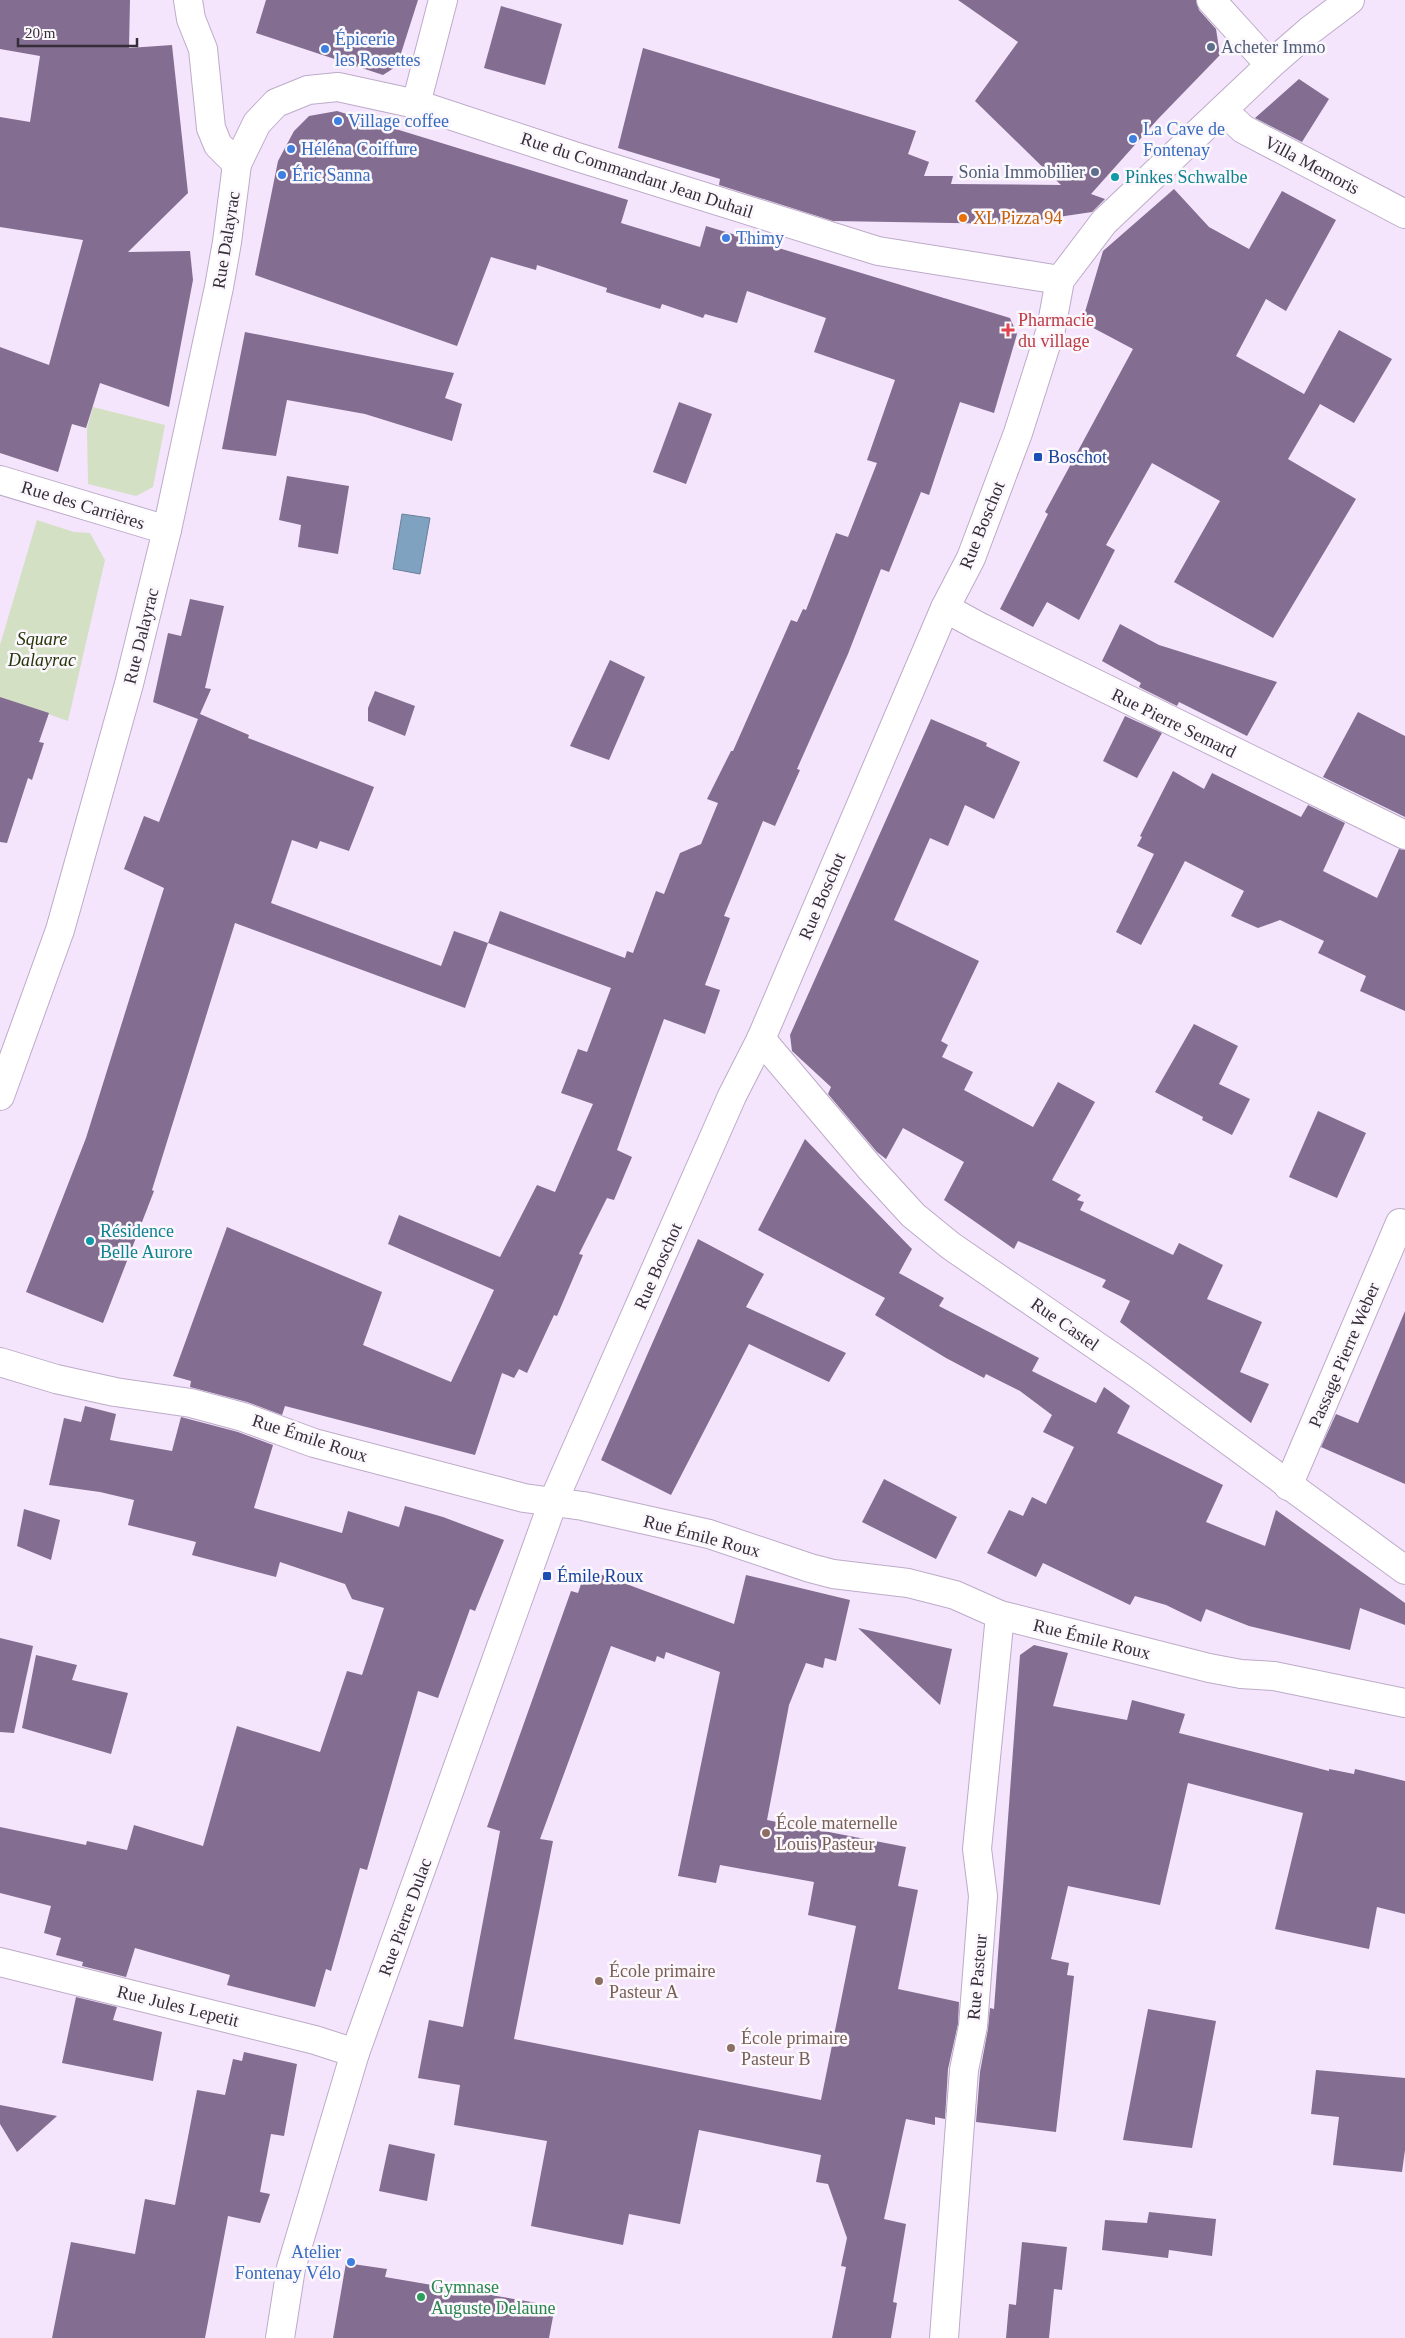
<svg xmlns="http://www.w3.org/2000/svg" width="1405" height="2338" viewBox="0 0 1405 2338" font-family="Georgia,serif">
<rect width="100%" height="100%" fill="#f4e5fd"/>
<g fill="#d3e0c4">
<polygon points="93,407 165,425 153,487 136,496 88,484 87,428"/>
<polygon points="37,520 74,532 90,533 105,560 68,721 0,697 0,645"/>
</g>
<polygon fill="#80a2c1" stroke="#6a7f98" points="402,514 430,518 420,574 393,569"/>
<g fill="#836d90" fill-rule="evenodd">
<polygon points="0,0 130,0 129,48 172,45 188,193 128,252 190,251 193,280 169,407 100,383 86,428 72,424 58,472 0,453 0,347 49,365 83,240 0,227 0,117 30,122 40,56 0,49"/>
<polygon points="266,0 418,0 397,66 383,75 256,33"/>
<polygon points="958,0 1196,0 1199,10 1216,29 1220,55 1158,119 1091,194 1105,199 1092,212 1011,224 833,221 719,185 720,179 618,148 643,48 916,131 908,154 929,162 924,176 953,176 951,184 1061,185 975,101 1018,42"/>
<polygon points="501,6 562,24 545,85 484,68"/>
<polygon points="1299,79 1329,99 1302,142 1255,118"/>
<polygon points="337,111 628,200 621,223 700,247 706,226 1010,318 1017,334 994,413 960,402 929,495 921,492 889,572 881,569 848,654 797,769 800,770 775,826 763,821 724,916 730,918 705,985 720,990 705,1034 664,1019 617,1150 632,1157 614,1200 607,1198 579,1254 583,1255 557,1316 554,1315 527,1373 519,1369 514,1378 502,1373 475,1455 285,1406 282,1415 247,1402 190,1387 191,1381 173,1376 227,1227 382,1292 363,1345 451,1382 494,1290 388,1244 399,1215 500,1257 537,1185 555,1192 593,1104 561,1093 578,1049 587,1052 611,988 488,943 500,911 625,958 627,951 633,953 656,891 664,894 680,853 701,844 718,803 707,799 731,751 733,751 791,620 797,622 803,609 806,610 836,533 848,537 877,463 867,460 895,380 814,352 826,318 747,291 737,323 705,314 703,318 662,304 660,309 606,292 607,288 537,265 536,270 491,257 457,346 255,275 278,161 294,131 309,116"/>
<polygon points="1174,189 1209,227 1249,249 1282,191 1336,220 1286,311 1266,299 1236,356 1304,394 1339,330 1392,359 1354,423 1320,404 1288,459 1356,499 1273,638 1174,582 1220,501 1152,463 1106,545 1115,550 1079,620 1047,602 1033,627 1000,609 1048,514 1045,512 1133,349 1082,322 1103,251"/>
<polygon points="245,332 454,373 445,398 462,404 452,441 365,414 287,400 276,456 222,449"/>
<polygon points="679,402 712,414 686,484 653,472"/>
<polygon points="287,476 349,486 338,554 298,547 301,525 279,520"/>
<polygon points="190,599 224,606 205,688 211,689 200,714 249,735 248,738 374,787 349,851 320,841 317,849 292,840 271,903 441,966 454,931 488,943 465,1008 235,923 152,1190 154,1191 103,1323 26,1292 86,1138 164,888 124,869 144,816 159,822 198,719 153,702 168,633 181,636"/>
<polygon points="1120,624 1159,645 1277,682 1247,736 1179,702 1177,706 1139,687 1141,683 1102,661"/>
<polygon points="610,660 645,677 609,760 570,746"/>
<polygon points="375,691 415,706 405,736 368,721 368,708"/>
<polygon points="0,697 49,713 39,742 44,743 32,780 28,778 7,843 0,842"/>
<polygon points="1358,712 1405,736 1405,817 1323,777"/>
<polygon points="1125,716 1162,733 1137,778 1103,761"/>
<polygon points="931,719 987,743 986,746 1020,762 994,819 965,805 948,846 930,838 894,920 979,961 941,1041 948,1045 942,1057 973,1072 964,1090 1033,1127 1058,1082 1095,1102 1052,1180 1081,1195 1077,1200 1084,1202 1080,1210 1173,1255 1179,1243 1223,1265 1207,1299 1262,1322 1240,1372 1269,1384 1251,1423 1120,1322 1130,1301 1102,1287 1106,1280 1018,1241 1014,1249 944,1200 964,1162 903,1128 886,1159 877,1152 828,1094 831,1087 792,1051 790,1035"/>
<polygon points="1173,771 1204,789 1212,773 1301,817 1308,805 1345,823 1323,871 1377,898 1399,849 1405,850 1405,1011 1360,991 1366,976 1318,953 1324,941 1280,920 1258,928 1231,916 1244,891 1185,861 1141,945 1116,932 1154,854 1137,846 1142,837 1140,836"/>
<polygon points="1194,1024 1238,1046 1219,1084 1250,1099 1232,1135 1202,1120 1203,1117 1155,1092"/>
<polygon points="1318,1111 1366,1133 1337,1198 1289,1177"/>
<polygon points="805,1139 912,1249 892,1286 899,1273 944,1298 939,1306 1039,1358 1032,1371 1096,1403 1104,1387 1130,1406 1117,1433 1223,1485 1206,1522 1265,1546 1276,1510 1405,1603 1405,1625 1360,1608 1350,1650 1249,1626 1206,1609 1201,1622 1166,1605 1135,1596 1130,1605 1043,1563 1036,1577 987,1553 1009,1510 1023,1516 1032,1497 1046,1504 1074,1447 1043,1432 1052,1415 1020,1391 986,1374 984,1378 946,1358 875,1315 885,1298 758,1230"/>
<polygon points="698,1239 764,1274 746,1307 846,1353 829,1382 749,1344 671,1495 601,1460"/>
<polygon points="1405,1311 1405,1484 1321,1447 1336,1414 1358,1423"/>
<polygon points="85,1406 116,1414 110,1440 172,1451 181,1417 238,1432 273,1445 254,1508 342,1533 348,1511 399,1527 405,1506 443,1517 504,1540 475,1611 470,1609 438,1698 418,1691 367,1870 360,1868 331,1971 326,1969 315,2007 227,1985 230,1975 135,1948 126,1977 82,1966 83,1962 56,1955 61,1938 44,1933 51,1906 0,1893 0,1827 86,1845 87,1841 127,1850 134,1825 203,1846 237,1726 320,1752 347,1671 362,1675 384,1608 352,1599 345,1584 280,1562 276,1577 192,1555 196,1542 128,1525 134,1500 100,1492 49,1485 64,1418 81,1422"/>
<polygon points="884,1479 957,1517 936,1559 862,1522"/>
<polygon points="24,1509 60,1520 51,1560 17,1546"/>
<path d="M586 1569 734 1624 746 1575 850 1600 836 1661 825 1658 823 1668 806 1663 789 1705 767 1820 906 1847 898 1886 918 1890 898 1989 959 2002 958 2024 948 2069 945 2119 935 2117V2125L906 2119 884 2219 906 2224 893 2302 897 2303 891 2338H832L846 2267 841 2266 847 2238 828 2184 816 2182 821 2155 699 2130 680 2224 629 2214 623 2245 531 2226 547 2141 454 2125 460 2085 418 2078 429 2020 463 2027 500 1831 487 1827 571 1591 578 1593ZM611 1646 655 1662 657 1656 664 1659 666 1652 720 1672 678 1876 716 1883 720 1865 814 1882 808 1915 856 1926 821 2100 514 2039 553 1841 540 1839Z"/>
<polygon points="858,1628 952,1649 940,1705"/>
<polygon points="0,1638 33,1646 14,1733 0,1732"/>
<polygon points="1034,1645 1068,1653 1053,1706 1127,1720 1132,1700 1185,1714 1179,1733 1329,1771 1329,1769 1354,1774 1355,1769 1405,1781 1405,1914 1377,1907 1369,1949 1275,1929 1303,1813 1188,1783 1160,1905 1068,1886 1051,1959 1069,1963 1067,1975 1074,1976 1056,2132 976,2122 980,2072 988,2029 990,2008 994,2009 1020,1655"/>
<polygon points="36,1655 77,1665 72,1680 128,1693 111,1754 22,1728"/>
<polygon points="76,1997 117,2007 113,2020 162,2032 153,2081 62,2063"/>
<polygon points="1148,2009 1216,2021 1192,2148 1123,2140"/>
<polygon points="244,2052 297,2064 284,2136 271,2134 260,2192 270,2194 260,2223 228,2216 205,2338 52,2338 71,2242 135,2254 145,2199 175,2205 197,2090 225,2095 233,2059 242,2061"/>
<polygon points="1316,2070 1405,2078 1405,2150 1402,2172 1333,2165 1339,2117 1311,2114"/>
<polygon points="0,2105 57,2116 17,2152 0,2124"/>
<polygon points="389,2144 435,2154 427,2201 379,2191"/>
<polygon points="1149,2212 1216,2219 1212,2256 1169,2250 1168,2258 1102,2250 1105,2220 1147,2223"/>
<polygon points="1022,2242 1067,2247 1062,2290 1054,2289 1049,2338 1006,2338 1009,2304 1016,2305"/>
<polygon points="346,2263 387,2269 385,2277 555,2306 549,2338 333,2338"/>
</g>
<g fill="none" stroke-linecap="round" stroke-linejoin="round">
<g stroke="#bdabc8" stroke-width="30">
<g id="minor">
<polyline points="1211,0 1270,65"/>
<polyline points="416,104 443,0"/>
<polyline points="1223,110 1243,129 1405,214"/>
<polyline points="0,480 167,530"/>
<polyline points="945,608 978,626 1405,835"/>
<polyline points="761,1039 870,1168 913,1215 951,1246 1139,1375 1405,1570"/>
<polyline points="0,1362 56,1379 115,1392 191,1403 243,1417 314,1443 524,1498 583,1506 709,1534 810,1568 833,1574 908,1583 955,1595 1000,1615 1209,1668 1241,1674 1274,1676 1405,1703"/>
<polyline points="1288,1486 1400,1223"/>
<polyline points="0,1962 315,2040 355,2053"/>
<polyline points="944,2338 964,2070 973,2026 983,1896 977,1849 1000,1615"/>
</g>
</g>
<g stroke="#bdabc8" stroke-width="30">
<polyline id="tertiary" points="188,0 191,19 203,49 211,128 218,145 237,164 257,123 276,103 308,90 338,87 416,104 574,156 878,251 1060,280"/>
</g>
<g stroke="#bdabc8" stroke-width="30">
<g id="secondary">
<polyline points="0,1096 60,930 129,684 167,530 219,287 227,242 237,164"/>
<polyline points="280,2338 291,2268 355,2053 553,1502 732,1096 761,1039 945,608 971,558 1018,433 1051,329 1060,280 1104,222 1270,65 1309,31 1350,0"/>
</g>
</g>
<use href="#minor" stroke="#fff" stroke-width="28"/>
<use href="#tertiary" stroke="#fff" stroke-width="28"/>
<use href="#secondary" stroke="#fff" stroke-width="28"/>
</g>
<g fill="#5c6f8a" stroke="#fbf7fd" stroke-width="2">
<circle cx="1211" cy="47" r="5"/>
<circle cx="1095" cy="172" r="5"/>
</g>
<g fill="#3f7fe0" stroke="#fbf7fd" stroke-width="2">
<circle cx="325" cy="49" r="5"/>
<circle cx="338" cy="121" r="5"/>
<circle cx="1133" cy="139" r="5"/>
<circle cx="291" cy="149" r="5"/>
<circle cx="282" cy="175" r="5"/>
<circle cx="726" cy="238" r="5"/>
<circle cx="351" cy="2262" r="5"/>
</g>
<g fill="#0f9aa8" stroke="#fbf7fd" stroke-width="2">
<circle cx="1115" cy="177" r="5"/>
<circle cx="90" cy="1241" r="5"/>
</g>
<circle fill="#e8710a" stroke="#fbf7fd" stroke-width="2" cx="963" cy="218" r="5"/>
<path fill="#e0444e" stroke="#fbf7fd" stroke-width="2" d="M1005.5 322.5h5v5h5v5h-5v5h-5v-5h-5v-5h5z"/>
<g fill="#1a4fb4" stroke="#fbf7fd" stroke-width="2">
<rect x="1033" y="452" width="10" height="10" rx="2.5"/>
<rect x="542" y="1571" width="10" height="10" rx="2.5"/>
</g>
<g fill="#8d6e63" stroke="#fbf7fd" stroke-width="2">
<circle cx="766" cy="1833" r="5"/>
<circle cx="599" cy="1981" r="5"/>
<circle cx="731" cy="2048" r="5"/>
</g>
<circle fill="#2e9e5b" stroke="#fbf7fd" stroke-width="2" cx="421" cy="2297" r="5"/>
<g text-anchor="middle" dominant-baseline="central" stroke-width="5" stroke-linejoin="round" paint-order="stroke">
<g font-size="18" fill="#366cbe" stroke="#fbf7fd" text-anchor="start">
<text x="335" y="39">Épicerie<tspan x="335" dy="21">les Rosettes</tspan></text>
<text x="348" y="121">Village coffee</text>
<text x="1143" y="129">La Cave de<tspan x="1143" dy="21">Fontenay</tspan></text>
<text x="301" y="149">Héléna Coiffure</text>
<text x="292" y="175">Éric Sanna</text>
<text x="736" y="238">Thimy</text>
<text x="341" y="2252" text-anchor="end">Atelier<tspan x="341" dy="21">Fontenay Vélo</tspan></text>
</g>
<g font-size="18" fill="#4e5e75" stroke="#fbf7fd" text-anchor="start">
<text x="1221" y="47">Acheter Immo</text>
<text x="1085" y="172" text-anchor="end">Sonia Immobilier</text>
</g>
<g font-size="18" fill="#352e39" stroke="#fbf7fd">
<text transform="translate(1312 165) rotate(28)">Villa Memoris</text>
<text transform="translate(637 175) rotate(18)">Rue du Commandant Jean Duhail</text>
<text transform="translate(226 240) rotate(-81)">Rue Dalayrac</text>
<text transform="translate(83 505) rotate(17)">Rue des Carrières</text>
<text transform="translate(982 525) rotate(-68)">Rue Boschot</text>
<text transform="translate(141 636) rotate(-76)">Rue Dalayrac</text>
<text transform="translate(1174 723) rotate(26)">Rue Pierre Semard</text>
<text transform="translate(822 896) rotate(-67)">Rue Boschot</text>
<text transform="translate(658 1266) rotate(-66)">Rue Boschot</text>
<text transform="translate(1065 1324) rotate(35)">Rue Castel</text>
<text transform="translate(1344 1355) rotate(-67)">Passage Pierre Weber</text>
<text transform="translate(310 1438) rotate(18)">Rue Émile Roux</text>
<text transform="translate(702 1536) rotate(15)">Rue Émile Roux</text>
<text transform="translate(1092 1639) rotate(14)">Rue Émile Roux</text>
<text transform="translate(405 1917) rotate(-70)">Rue Pierre Dulac</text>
<text transform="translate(977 1977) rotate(-85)">Rue Pasteur</text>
<text transform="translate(178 2006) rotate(14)">Rue Jules Lepetit</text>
</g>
<g font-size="18" fill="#0d838f" stroke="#fbf7fd" text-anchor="start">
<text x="1125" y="177">Pinkes Schwalbe</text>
<text x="100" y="1231">Résidence<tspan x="100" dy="21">Belle Aurore</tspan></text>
</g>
<g font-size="18" fill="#c56008" stroke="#fbf7fd" text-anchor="start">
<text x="973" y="218">XL Pizza 94</text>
</g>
<g font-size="18" fill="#be3a42" stroke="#fbf7fd" text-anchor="start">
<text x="1018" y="320">Pharmacie<tspan x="1018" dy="21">du village</tspan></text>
</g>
<g font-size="18" fill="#164399" stroke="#fbf7fd" text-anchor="start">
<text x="1048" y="457">Boschot</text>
<text x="557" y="1576">Émile Roux</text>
</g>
<g font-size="18" font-style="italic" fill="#243506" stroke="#fbf7fd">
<text x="42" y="639">Square<tspan x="42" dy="21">Dalayrac</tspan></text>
</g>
<g font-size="18" fill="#785e54" stroke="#fbf7fd" text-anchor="start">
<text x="776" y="1823">École maternelle<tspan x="776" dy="21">Louis Pasteur</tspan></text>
<text x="609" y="1971">École primaire<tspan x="609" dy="21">Pasteur A</tspan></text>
<text x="741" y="2038">École primaire<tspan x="741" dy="21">Pasteur B</tspan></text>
</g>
<g font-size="18" fill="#27864d" stroke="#fbf7fd" text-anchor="start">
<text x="431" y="2287">Gymnase<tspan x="431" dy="21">Auguste Delaune</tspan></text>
</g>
</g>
<path d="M18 38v8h119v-8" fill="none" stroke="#352e39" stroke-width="2.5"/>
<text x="25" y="38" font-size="15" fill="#352e39" stroke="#fbf7fd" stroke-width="4" paint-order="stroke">20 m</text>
</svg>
